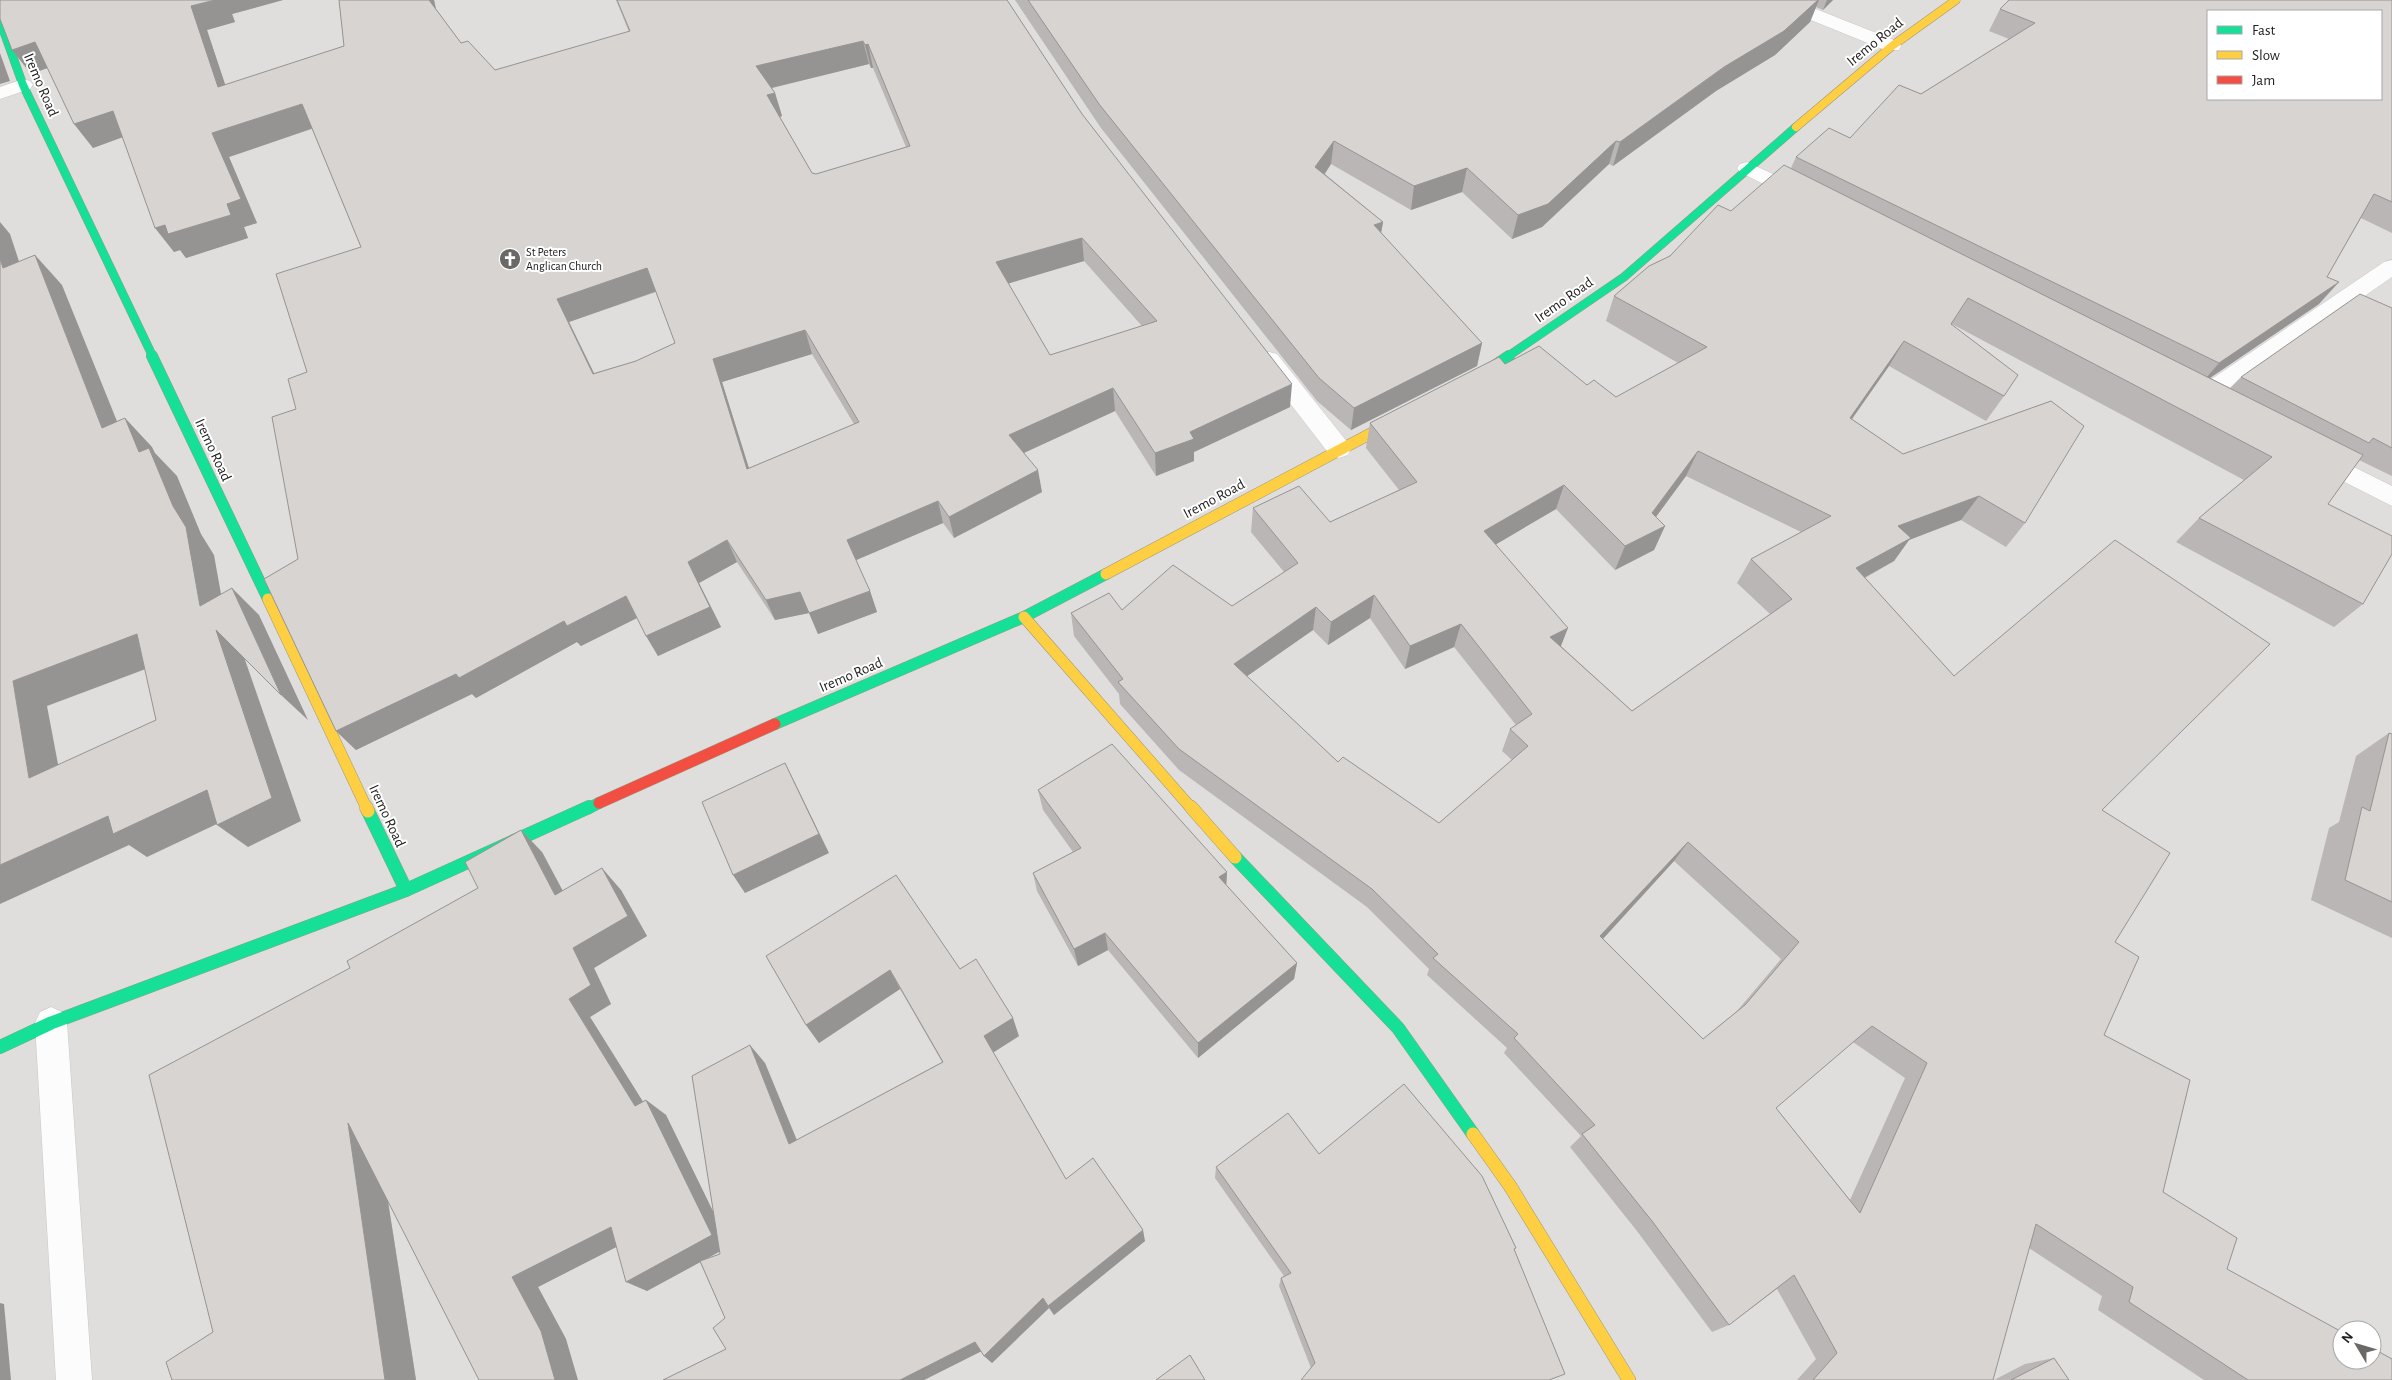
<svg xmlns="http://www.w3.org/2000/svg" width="2392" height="1380" viewBox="0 0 2392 1380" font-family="'Alegreya Sans',sans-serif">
<rect width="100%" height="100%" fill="#f0eeeb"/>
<path fill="#dfdedc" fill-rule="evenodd" d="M0 0H2392V1380H0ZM2208 11H2381V99H2208ZM2342 1330H2372V1360H2342Z"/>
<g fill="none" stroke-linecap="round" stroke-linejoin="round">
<g stroke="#c9c8c7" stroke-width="1">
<g id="street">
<polygon points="1768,0 1793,0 1899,42 1901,46 1899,50 1885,50 1771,4"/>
<polygon points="23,79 30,81 33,85 30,89 0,99 0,87"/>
<polygon points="1747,162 1808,190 1811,195 1808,200 1801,202 1794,200 1740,172 1737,168 1740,164"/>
<polygon points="2392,260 2392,277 2210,403 2202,405 2194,403 2190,397 2194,391 2384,262"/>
<polygon points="1269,352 1277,354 1348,443 1351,449 1348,455 1339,458 1330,455 1261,366 1257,360 1261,354"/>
<polygon points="2316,448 2392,486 2392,506 2307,463 2304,457 2307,451"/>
<polygon points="51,1007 62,1012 67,1023 92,1380 56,1380 35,1023 40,1012"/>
</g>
</g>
<g stroke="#999a82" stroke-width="9">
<g id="fast-far2">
<polyline points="0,21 23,85 153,357"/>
<polyline points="1507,357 1624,277 1796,127"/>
</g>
</g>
<g stroke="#999a82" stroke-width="12">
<g id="fast-far1">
<polyline points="152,356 268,599"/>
<polyline points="1471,382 1509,356"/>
<polyline points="775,724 1024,617 1106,574"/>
<polyline points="587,809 599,803"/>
</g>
</g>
<g stroke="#999a82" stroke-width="14">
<g id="fast">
<polyline points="368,811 406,890"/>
<polyline points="1235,857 1398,1028 1473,1134"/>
<polyline points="0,1047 51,1023 406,890 589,807"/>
</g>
</g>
<g stroke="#999a82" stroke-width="9">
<polyline id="slow-far2" points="1796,127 1892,46 1956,0"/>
</g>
<g stroke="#999a82" stroke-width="12">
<g id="slow-far1">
<polyline points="1106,574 1402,417"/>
<polyline points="268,599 367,809"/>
<polyline points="1024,617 1192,809"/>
</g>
</g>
<g stroke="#999a82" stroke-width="14">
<g id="slow">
<polyline points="366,807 368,811"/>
<polyline points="1191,807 1235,857"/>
<polyline points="1473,1134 1510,1186 1629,1380"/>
</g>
</g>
<g stroke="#999a82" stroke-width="12">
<polyline id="jam" points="599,803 775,724"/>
</g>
<use href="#street" fill="#fdfcfc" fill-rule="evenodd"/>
<use href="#fast-far2" stroke="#16e098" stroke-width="8"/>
<use href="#fast-far1" stroke="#16e098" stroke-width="11"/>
<use href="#fast" stroke="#16e098" stroke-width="13"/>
<use href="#slow-far2" stroke="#ffcf43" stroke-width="8"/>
<use href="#slow-far1" stroke="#ffcf43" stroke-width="11"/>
<use href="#slow" stroke="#ffcf43" stroke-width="13"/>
<use href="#jam" stroke="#f24e42" stroke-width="11"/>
</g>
<g fill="#b9b6b5" fill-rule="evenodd">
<path d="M0 0H283L232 14 235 22 207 30 225 85 344 46 339 0H434L436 9 461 43 495 70 629 32 616 0H1007L1082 114 1290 407 1194 452V461L1156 476 1115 411 1024 453 1042 492 954 538 943 523 856 560 870 591 877 612 818 634 809 613 775 620 737 562 699 583 721 627 658 656 637 618 581 646 577 642 476 698 472 694 356 750 336 731 298 559 296 409 307 372 361 247 312 129 229 157 257 223 244 227 248 238 186 258 180 250 174 252 123 137 93 148 47 68 31 74ZM869 64 871 68H873L906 147 816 174 812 173 780 117 782 116 775 93 772 88ZM1084 261 1142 326 1050 355 1008 283ZM656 292 675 343 636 361 594 373 569 322ZM812 354 854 424 749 468 722 382Z"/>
<polygon points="1015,0 1833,0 1823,10 1816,7 1810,22 1775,55 1716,91 1613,166 1609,164 1542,227 1512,239 1462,192 1411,210 1331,164 1325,174 1383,222 1381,233 1482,343 1477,366 1351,430 1317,401 1101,128"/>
<path d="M2008 0H2392V233L2361 218 2327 277 2319 304 2210 378 2230 388 2241 377 2392 308V476L2359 460 2328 504 2363 604 2334 627 2176 542 2199 518 2244 480 1952 324V325L2004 396 1986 421 1889 366 1852 419 1903 454 2051 401 2025 523 2006 547 1961 520 1909 540 1894 561 1865 578 1954 676 2102 810 2115 942 2104 1035 2163 1192 2227 1269 2392 1380H2204L2098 1310 2102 1296 2029 1248 1993 1380H1797L1816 1359 1777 1289 1729 1325 1712 1332 1637 1231 1570 1147 1581 1136 1504 1053 1507 1048 1427 975 1429 969 1367 907 1179 770 1120 704 1119 694 1074 636 1071 613 1122 610 1232 606 1284 572 1251 532 1253 508 1330 522 1399 490 1366 448 1370 423 1505 364 1587 385 1616 397 1678 363 1606 321 1614 296 1731 211 1791 168 1796 157 1850 138 2009 39 1989 31 2000 9 2007 3ZM1686 476 1801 532 1751 559 1737 583 1770 614 1632 711 1561 646 1496 544 1556 509 1615 570 1654 550 1665 526 1656 517ZM1370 618 1405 669 1454 647 1516 725 1510 729 1502 751 1512 760 1439 823 1338 762 1247 676 1313 630 1328 645ZM1674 861 1781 959 1737 1011 1703 1039 1603 939ZM1853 1042 1905 1078 1850 1200 1776 1108Z"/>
<polygon points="2389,733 2392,734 2392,938 2311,900 2329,828 2339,822 2356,756"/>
<polygon points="1038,790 1227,872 1226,885 1297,963 1294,979 1198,1058 1108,950 1078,966 1037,891 1033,873 1073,852 1043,810"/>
<path d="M542 852 563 891 621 890 647 936 594 968 611 1004 590 1017 643 1102 646 1100 666 1115 714 1214 765 1063 797 1140 942 1062 900 989 819 1043 806 1025 766 956 960 969 1019 1036 993 1052 1066 1179 1145 1241 1054 1315 1049 1308 992 1363 984 1356 981 1351 924 1380H663L726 1349 725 1318 700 1262 647 1291 616 1247 538 1287 566 1339 388 1201 416 1380H172L213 1332 350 968ZM720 1251V1254L706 1259Z"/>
<polygon points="1319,1154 1482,1176 1311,1368 1279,1286 1281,1278 1284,1276 1215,1178 1216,1167"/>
<polygon points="2054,1358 2069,1380 1994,1380 2025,1364"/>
</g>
<g fill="#969493">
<polygon points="215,0 283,0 232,14 235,22 207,30 234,111 218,87 191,6"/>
<polygon points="428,0 434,0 438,19"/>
<polygon points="1818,0 1819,0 1810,22 1775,55 1716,91 1613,166 1620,142"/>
<polygon points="1827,0 1833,0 1823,10"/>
<polygon points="863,41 869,64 763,90 756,66"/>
<polygon points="35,42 53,66 31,74 12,50"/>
<polygon points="868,44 873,68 871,68 865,45"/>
<polygon points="0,53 10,81 0,84"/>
<polygon points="775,93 782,116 774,119 767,95"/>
<polygon points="302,104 316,127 229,157 257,223 244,227 248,238 186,258 180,250 174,252 155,228 227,204 212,133"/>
<polygon points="113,111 131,134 93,148 74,124"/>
<polygon points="1334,141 1331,164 1313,191 1315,167"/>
<polygon points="1616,141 1609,164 1542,227 1512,239 1518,215"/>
<polygon points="1467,168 1462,192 1411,210 1414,186"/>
<polygon points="0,222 10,234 31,298 3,268 0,259"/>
<polygon points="1383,222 1379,245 1374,225"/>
<polygon points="1082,238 1084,261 1000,286 996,262"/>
<polygon points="35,255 62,285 131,456 102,428"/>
<polygon points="647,268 657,291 569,322 605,396 593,374 557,299"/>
<polygon points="2339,282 2319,304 2201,384 2219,363"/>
<polygon points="805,330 812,354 722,382 756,491 747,469 713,359"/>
<polygon points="1904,341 1889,366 1835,443 1850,418"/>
<polygon points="1482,343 1477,366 1351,430 1354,408"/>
<polygon points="1292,384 1290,407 1194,452 1194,461 1156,476 1155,453 1190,432"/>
<polygon points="1113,388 1115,411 1013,458 1009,435"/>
<polygon points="125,418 152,447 155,453 177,476 201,534 214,555 228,633 200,606"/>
<polygon points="1698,451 1686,476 1641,537 1652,513"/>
<polygon points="1038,470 1042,492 954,538 949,517"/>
<polygon points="1564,485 1556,509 1478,555 1484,531"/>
<polygon points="1979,496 1961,520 1909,540 1894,561 1840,591 1856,568 1898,526"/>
<polygon points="938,501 943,523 854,561 847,540"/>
<polygon points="1665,526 1654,550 1615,570 1625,546"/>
<polygon points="727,540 737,562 699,583 721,627 658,656 646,636 688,562"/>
<polygon points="232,588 259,615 308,720 281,695"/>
<polygon points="870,591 877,612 818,634 809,613"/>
<polygon points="800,592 809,613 775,620 766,600"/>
<polygon points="1374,595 1370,618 1328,645 1331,622"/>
<polygon points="626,596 639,617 581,646 577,642 476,698 472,694 356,750 336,731 456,674 564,621"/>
<polygon points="1316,607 1313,630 1233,686 1234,664"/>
<polygon points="1461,624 1454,647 1405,669 1410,646"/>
<polygon points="1568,628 1559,651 1550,637"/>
<polygon points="216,630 244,657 301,821 248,847 217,825"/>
<polygon points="137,634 167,661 47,706 65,801 29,778 13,681"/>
<polygon points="785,763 795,783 829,853 745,893 733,875"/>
<polygon points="207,790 238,814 147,857 129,845 0,904 0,865 108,816"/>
<polygon points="521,830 542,852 576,916 555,895"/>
<polygon points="1688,842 1674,861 1589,954 1600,936"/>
<polygon points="602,868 621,890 647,936 594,968 611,1004 590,1017 655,1121 635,1106 569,999 573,948"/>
<polygon points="1227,872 1226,890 1219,877"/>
<polygon points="1105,933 1108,950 1078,966 1074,949"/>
<polygon points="1297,963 1294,979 1198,1058 1198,1043"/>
<polygon points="890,970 900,989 819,1043 806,1025"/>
<polygon points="1013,1018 1019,1036 991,1054 984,1036"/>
<polygon points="750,1045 765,1063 804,1158 789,1144"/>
<polygon points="646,1100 666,1115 730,1246 647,1291 626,1282"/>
<polygon points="348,1123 378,1138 416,1380 385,1380"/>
<polygon points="611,1227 632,1239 538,1287 566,1339 578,1380 555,1380 512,1277"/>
<polygon points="1143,1230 1145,1241 1054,1315 1048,1306"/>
<polygon points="1043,1298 1049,1308 992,1363 984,1356"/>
<polygon points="0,1303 4,1304 11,1380 0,1380"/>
<polygon points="975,1342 984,1350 924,1380 900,1380"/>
</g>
<g fill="#d7d4d2" stroke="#969493" fill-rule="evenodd">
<path d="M0 0H215L191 6 218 87 344 46 339 0H429L461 43 468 41 495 70 630 31 617 0H1007L1082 114 1292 384 1190 432 1194 439 1155 453 1113 388 1009 435 1038 470 949 517 938 501 847 540 870 591 809 613 800 592 766 600 727 540 688 562 710 607 646 636 626 596 567 626 564 621 459 678 456 674 336 731 264 579 298 559 272 417 296 409 288 379 307 372 276 274 361 247 302 104 212 133 241 199 227 204 231 215 168 234 165 225 155 228 113 111 74 124 35 42 12 50 0 19ZM863 41 865 45 868 44 910 146 816 174 812 173 767 95 775 93 756 66ZM1082 238 1157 321 1050 355 996 262ZM647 268 675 343 636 361 593 374 557 299ZM805 330 859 422 747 469 713 359Z"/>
<polygon points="1028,0 1818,0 1784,31 1724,67 1620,142 1616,141 1548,204 1518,215 1467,168 1414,186 1334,141 1315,167 1383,222 1374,225 1482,343 1354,408 1319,378 1099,104"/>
<path d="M2009 0H2392V202L2374 194 2327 277 2339 282 2219 363 1796 157 1829 128 1850 138 1899 85 1921 94 2035 23 2000 9ZM2208 11H2381V99H2208Z"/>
<path d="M1784 165 2363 455 2328 504 2392 536V554L2363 604 2199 518 2272 457 1968 298 1951 324 2018 375 2004 396 1904 341 1850 418 1903 454 2051 401 2084 426 2025 523 1979 496 1898 526 1911 538 1856 568 1954 676 2115 540 2270 644 2102 810 2170 853 2115 942 2139 957 2104 1035 2190 1080 2163 1192 2237 1238 2227 1269 2342 1332V1360H2372V1348L2392 1359V1380H2248L2129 1302 2133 1287 2036 1224 1993 1380H1813L1837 1353 1794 1275 1729 1325 1652 1221 1582 1134 1595 1125 1514 1038 1518 1034 1433 958 1438 954 1372 889 1179 749 1118 682 1123 679 1071 613 1109 593 1122 610 1173 565 1232 606 1298 563 1253 508 1299 486 1330 522 1417 482 1370 423 1499 357 1505 364 1539 346 1587 385 1594 380 1616 397 1707 347 1614 296 1649 266 1670 256 1718 205 1731 211ZM1698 451 1831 516 1751 559 1792 599 1632 711 1550 637 1568 628 1484 531 1564 485 1625 546 1665 526 1652 513ZM1374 595 1410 646 1461 624 1532 714 1510 729 1528 746 1439 823 1343 757 1338 762 1234 664 1316 607 1331 622ZM1688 842 1799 942 1745 1005 1703 1039 1600 936ZM1872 1026 1927 1063 1860 1213 1776 1108Z"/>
<path d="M35 255 102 428 125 418 139 452 149 448 173 506 186 527 200 606 232 588 281 695 216 630 272 798 217 825 207 790 113 834 108 816 0 865V259L3 268ZM137 634 156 720 29 778 13 681Z"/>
<polygon points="2360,294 2392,308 2392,448 2373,438 2369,443 2241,377"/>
<polygon points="2389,733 2392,734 2392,902 2345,880 2362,807 2370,811"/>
<polygon points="1112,744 1227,872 1219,877 1297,963 1198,1043 1105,933 1074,949 1033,873 1081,848 1038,790"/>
<polygon points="785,763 819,834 733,875 702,802"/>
<polygon points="521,830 555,895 602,868 628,916 573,948 591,985 569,999 635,1106 646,1100 712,1235 626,1282 611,1227 512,1277 541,1331 555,1380 479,1380 348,1123 385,1380 172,1380 166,1362 213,1332 149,1075 350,968 347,961 478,888 465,862"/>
<polygon points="896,875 960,969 976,959 1013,1018 984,1036 1066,1179 1093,1158 1143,1230 1048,1306 1043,1298 984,1356 975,1342 900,1380 663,1380 726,1349 713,1328 725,1318 700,1261 720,1254 692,1076 750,1045 789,1144 943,1062 890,970 806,1025 766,956"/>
<polygon points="1404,1084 1482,1176 1516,1248 1514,1249 1565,1374 1549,1380 1301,1380 1315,1363 1281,1278 1291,1273 1216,1167 1288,1113 1319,1154"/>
<polygon points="1190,1355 1205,1380 1156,1380"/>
<polygon points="2054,1358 2069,1380 2011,1380"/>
</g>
<defs>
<g id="church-disc" transform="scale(1.125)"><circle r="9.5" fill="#6a6968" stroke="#fff"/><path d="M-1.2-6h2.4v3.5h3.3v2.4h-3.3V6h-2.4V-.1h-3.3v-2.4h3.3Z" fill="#fff"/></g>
</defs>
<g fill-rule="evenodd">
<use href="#church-disc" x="510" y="259"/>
</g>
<g text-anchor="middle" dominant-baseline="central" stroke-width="4" stroke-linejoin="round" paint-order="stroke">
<g font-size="12" fill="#222" stroke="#fff" text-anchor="start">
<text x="526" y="252">St Peters<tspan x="526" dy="14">Anglican Church</tspan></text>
</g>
<g font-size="15" fill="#222" stroke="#fff">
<text transform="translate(1875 42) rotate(-39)">Iremo Road</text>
<text transform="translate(41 85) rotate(67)">Iremo Road</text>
<text transform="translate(1564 300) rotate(-35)">Iremo Road</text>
<text transform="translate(213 450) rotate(65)">Iremo Road</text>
<text transform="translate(1214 499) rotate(-28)">Iremo Road</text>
<text transform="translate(851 675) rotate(-23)">Iremo Road</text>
<text transform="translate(387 816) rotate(65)">Iremo Road</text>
</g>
</g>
<rect x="2207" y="10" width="175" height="90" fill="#ffffff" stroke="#a7a7a7"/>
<rect x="2217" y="26" width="25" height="8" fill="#16e098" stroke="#a7a7a7"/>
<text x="2252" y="35" font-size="15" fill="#222222">Fast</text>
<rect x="2217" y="51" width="25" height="8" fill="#ffcf43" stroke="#a7a7a7"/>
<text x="2252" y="60" font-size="15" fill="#222222">Slow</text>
<rect x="2217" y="76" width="25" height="8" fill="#f24e42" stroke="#a7a7a7"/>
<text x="2252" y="85" font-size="15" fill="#222222">Jam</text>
<g transform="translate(2357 1345) rotate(308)"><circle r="24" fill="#ffffff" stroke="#a7a7a7"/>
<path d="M0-4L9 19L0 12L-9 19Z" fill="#6a6968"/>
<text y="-8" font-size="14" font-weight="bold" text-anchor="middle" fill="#222222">N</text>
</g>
</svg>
